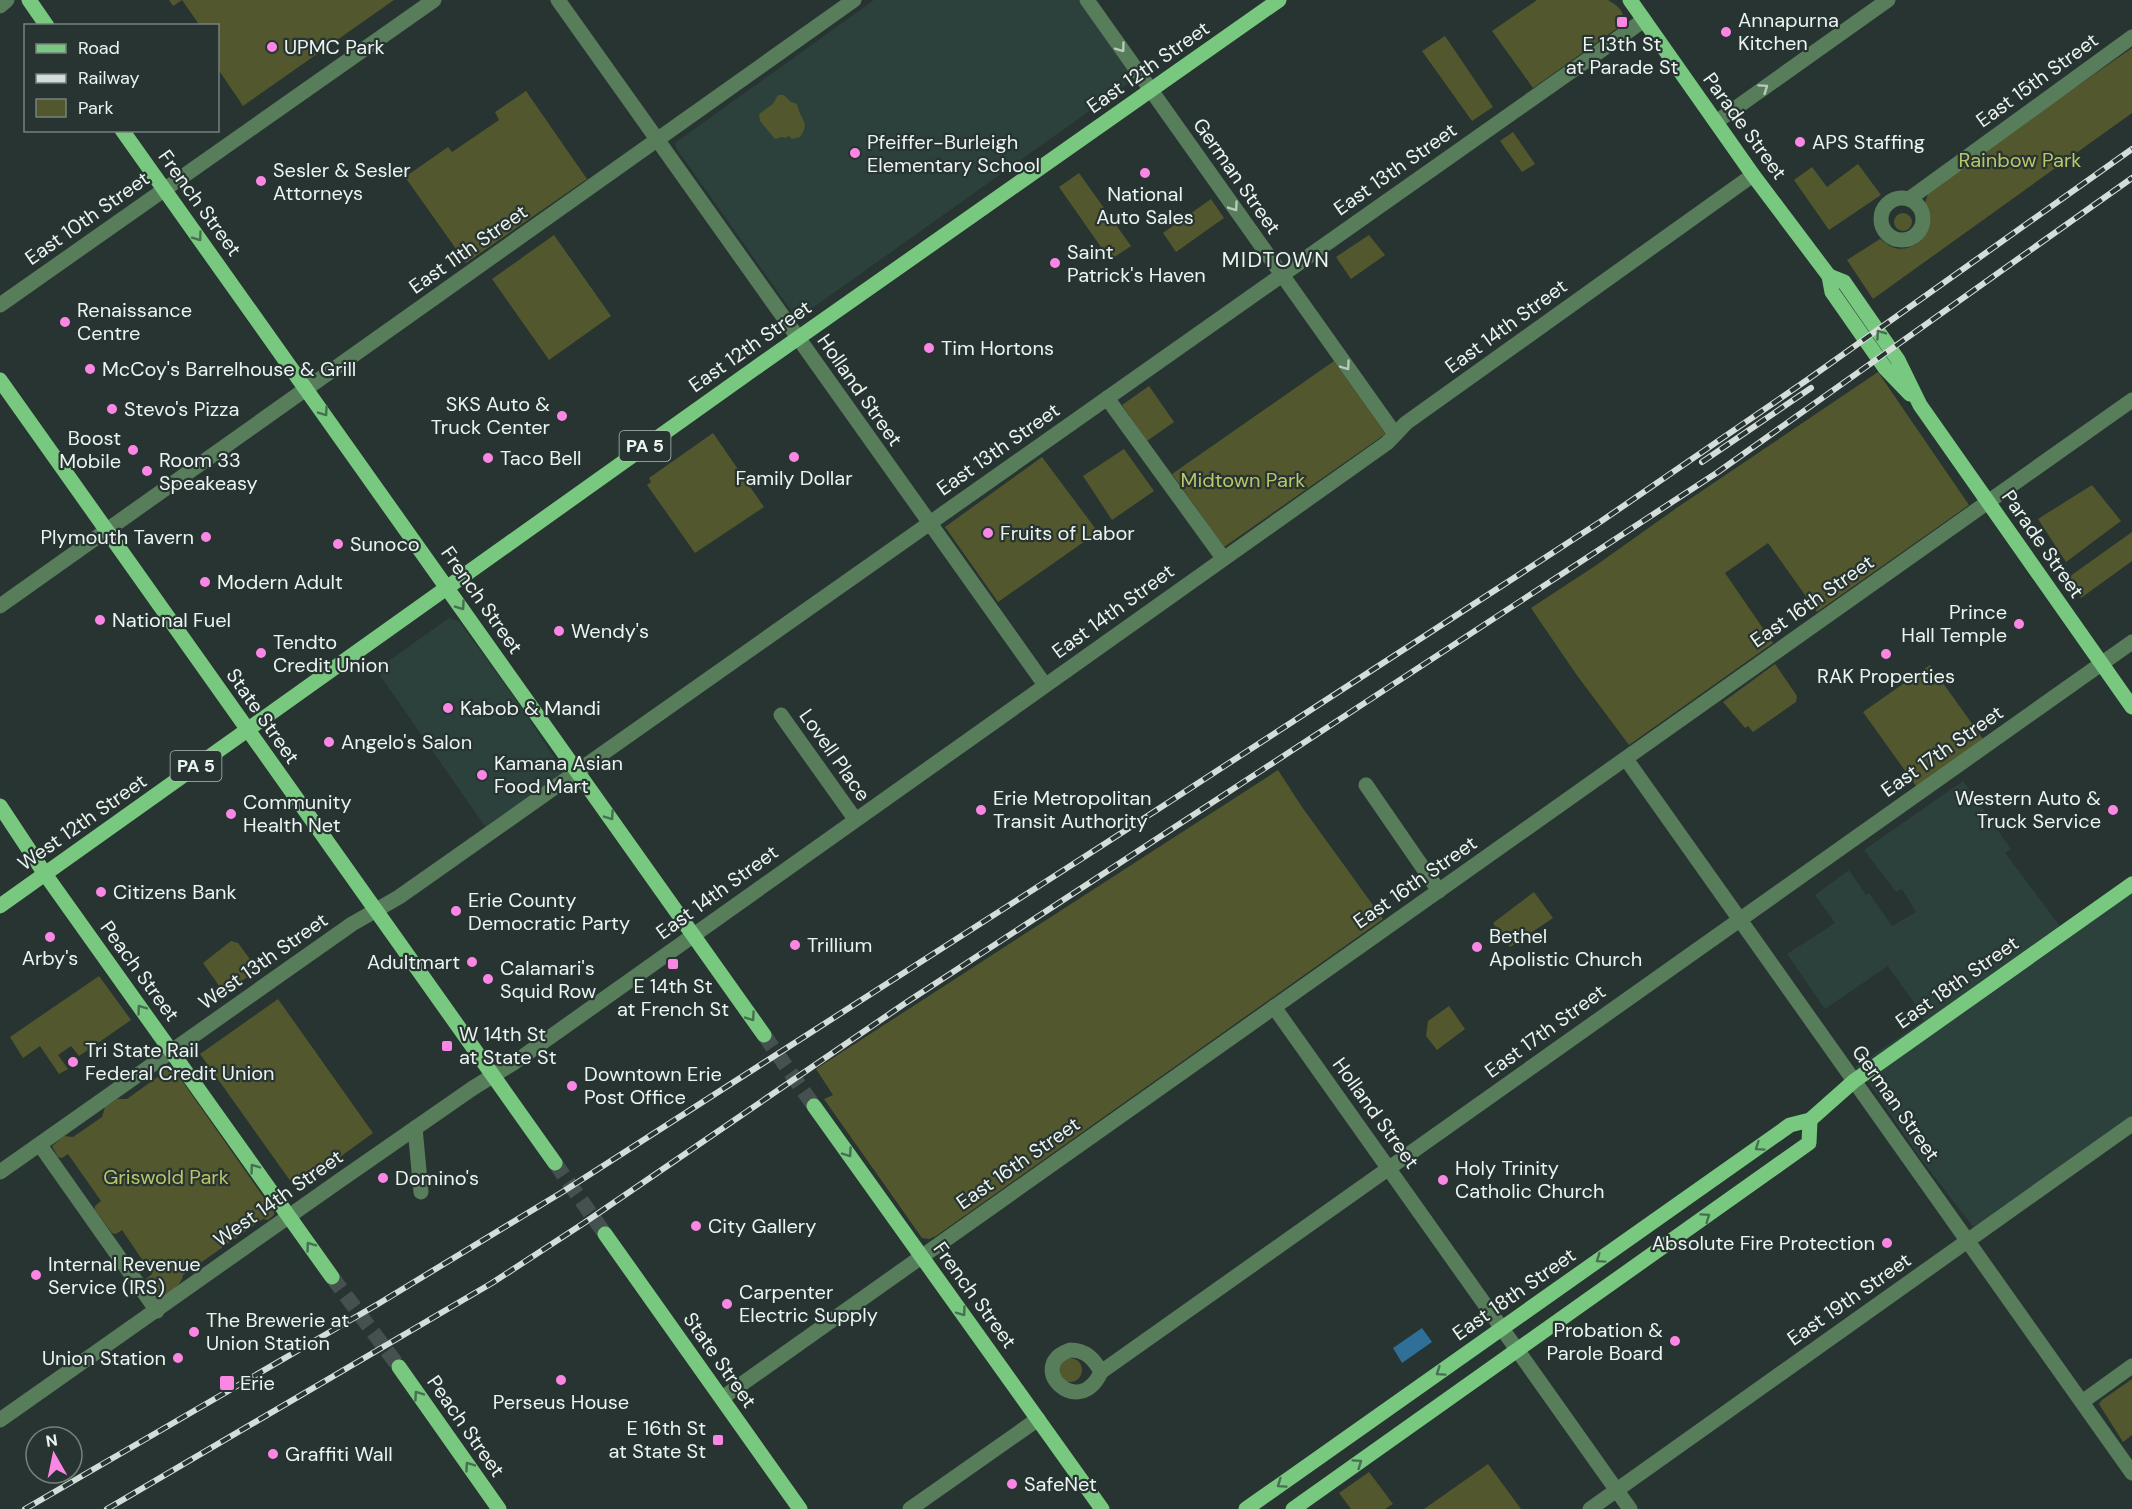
<svg xmlns="http://www.w3.org/2000/svg" width="2132" height="1509" viewBox="0 0 2132 1509" font-family="'DM Sans',sans-serif">
<rect width="100%" height="100%" fill="#273431"/>
<g fill="#2c413c">
<polygon points="874,0 1079,0 1130,71 1131,76 1130,82 1126,85 807,312 792,312 676,148 675,143"/>
<polygon points="449,618 459,621 524,711 563,771 560,775 486,828 377,671 380,667"/>
<polygon points="1963,781 2011,849 2005,853 2060,926 2132,875 2132,1117 1974,1228 1923,1162 1871,1086 1855,1067 1923,1021 1922,1014 1888,966 1825,1009 1787,954 1835,923 1815,895 1849,870 1866,895 1869,893 1892,926 1916,912 1902,889 1896,892 1864,850"/>
</g>
<g fill="#52572d">
<polygon points="169,0 394,0 243,106 218,69 218,26 196,25 198,23 182,0 173,6"/>
<path d="M1537 0H1608C1617 5 1626 12 1623 24L1533 88 1492 31Z"/>
<polygon points="1445,36 1493,107 1472,121 1422,51"/>
<path d="M2132 48V113L1873 299 1847 260 1880 239C1883 241 1888 245 1892 247 1909 254 1929 239 1930 221 1931 215 1927 208 1925 203L1928 194 2027 121Z"/>
<polygon points="526,91 587,179 466,263 405,177 448,147 452,152 499,120 495,112"/>
<path d="M778 95H784L791 102 797 104C800 120 811 122 800 137L792 139 789 136 785 138 782 137 775 139 760 121 759 114 773 104Z"/>
<polygon points="1513,132 1535,164 1522,172 1500,141"/>
<polygon points="1858,164 1881,195 1829,230 1794,180 1812,167 1827,187"/>
<polygon points="1079,173 1131,246 1110,260 1059,187"/>
<polygon points="1211,199 1224,218 1176,252 1163,233"/>
<circle cx="1903" cy="222" r="9"/>
<polygon points="554,235 611,316 549,360 492,279"/>
<polygon points="1369,235 1385,255 1351,279 1336,257"/>
<polygon points="1334,361 1385,433 1384,435 1224,547 1172,474"/>
<polygon points="1878,372 1969,505 1817,612 1768,543 1725,573 1773,643 1629,745 1576,674 1531,608 1595,566 1678,507"/>
<polygon points="1149,386 1174,422 1147,441 1122,405"/>
<polygon points="713,433 764,507 695,553 647,485 651,482 649,478"/>
<polygon points="1124,449 1154,491 1112,520 1083,476"/>
<polygon points="1042,457 1098,532 998,602 945,527"/>
<polygon points="2092,485 2121,521 2066,562 2038,519"/>
<polygon points="2132,532 2132,561 2081,598 2066,579"/>
<polygon points="1775,664 1797,696 1796,702 1753,732 1748,726 1745,728 1723,702"/>
<polygon points="1930,665 1983,739 1916,786 1863,712"/>
<polygon points="1278,770 1302,807 1383,919 936,1236 929,1239 922,1238 824,1099 833,1095 816,1069"/>
<polygon points="1534,892 1553,918 1510,947 1493,923"/>
<polygon points="231,941 238,943 258,970 224,993 203,963"/>
<polygon points="99,976 131,1020 79,1056 71,1046 58,1055 68,1069 59,1074 40,1046 23,1058 10,1037"/>
<polygon points="278,999 373,1133 296,1189 200,1054"/>
<polygon points="1449,1006 1465,1029 1437,1050 1426,1036 1428,1021"/>
<path d="M167 1064 171 1065 274 1212V1215L268 1220 263 1219 183 1275C182 1285 168 1295 158 1296L154 1293 146 1279 152 1274 122 1230 116 1234 112 1233 95 1210V1206L101 1201 68 1154 62 1158 58 1157 52 1146 64 1136 73 1137 102 1117 105 1107 117 1099H127L163 1073 160 1068Z"/>
<circle cx="1070" cy="1370" r="12"/>
<polygon points="2132,1379 2132,1435 2123,1442 2099,1404 2102,1400"/>
<polygon points="1488,1464 1521,1509 1424,1509"/>
<polygon points="1369,1472 1393,1504 1385,1509 1351,1509 1339,1493"/>
</g>
<polygon fill="#2f6f98" points="1422,1328 1432,1342 1402,1363 1393,1348"/>
<g fill="none" stroke-linecap="round" stroke-linejoin="round">
<g stroke="#45514e" stroke-width="15" stroke-dasharray="15 8" stroke-linecap="butt">
<polyline points="764,1035 814,1106"/>
<polyline points="555,1163 605,1234"/>
<polyline points="332,1277 399,1367"/>
</g>
<g stroke="#577d5a" stroke-width="15">
<polyline points="558,0 1045,685"/>
<polyline points="1087,0 1395,434"/>
<polyline points="0,6 7,0"/>
<polyline points="1716,122 1888,0"/>
<circle cx="1902" cy="219" r="21"/>
<polyline points="1909,199 2132,37"/>
<polyline points="0,305 434,0"/>
<polyline points="1107,398 1223,558"/>
<polyline points="0,606 854,0"/>
<polyline points="781,715 855,819"/>
<polyline points="1626,759 2132,1473"/>
<polyline points="1366,785 1439,891"/>
<polyline points="1274,1007 1630,1509"/>
<polyline points="415,1128 421,1192"/>
<polyline points="40,1145 157,1311"/>
<polyline points="0,1172 352,924 399,897 1644,20"/>
<path d="M1070 1350C1086 1350 1094 1359 1101 1372 1079 1421 1024 1366 1070 1350Z"/>
<polyline points="1101,1372 2132,642"/>
<polyline points="722,1398 2132,400"/>
<polyline points="2082,1402 2132,1366"/>
<polyline points="0,1420 339,1181 473,1088 515,1062 1387,443 1406,423 1753,175"/>
<polyline points="910,1509 1038,1419"/>
<polyline points="1590,1509 2132,1124"/>
</g>
<g stroke="#78c880" stroke-width="15">
<polyline points="29,0 47,26"/>
<polyline points="1630,0 1753,175 1829,276 1832,292 1885,368 1910,394"/>
<polyline points="122,130 764,1035"/>
<polyline points="1829,276 1844,282 1898,360 1920,405 2132,707"/>
<polyline points="0,380 555,1163"/>
<polyline points="0,806 45,874 332,1277"/>
<polyline points="0,906 754,369 1279,0"/>
<polyline points="814,1106 1102,1509"/>
<polyline points="605,1234 800,1509"/>
<polyline points="399,1367 499,1509"/>
<polyline points="1246,1509 1790,1125 1810,1120 1854,1081 2132,884"/>
<polyline points="1293,1509 1809,1143 1810,1120"/>
</g>
<g stroke="#d4ddda" stroke-width="6">
<g id="rail">
<polyline points="1702,462 1811,388"/>
<polyline points="25,1509 378,1304 564,1191 1109,841 1600,522 1807,380 2132,149"/>
<polyline points="107,1509 492,1283 584,1223 904,1004 1718,472 2132,178"/>
</g>
</g>
<use href="#rail" stroke="#273431" stroke-width="4" stroke-dasharray="11" stroke-linecap="butt"/>
</g>
<defs><path id="oneway-chevron" d="M-2-3.5L2.5 0L-2 3.5" fill="none" stroke-width="1.6" stroke-linecap="round" stroke-linejoin="round" transform="scale(1.5)"/></defs>
<g stroke="#b8cabc">
<use href="#oneway-chevron" transform="translate(1121 48) rotate(54)"/>
<use href="#oneway-chevron" transform="translate(1764 88) rotate(-35)"/>
<use href="#oneway-chevron" transform="translate(1234 207) rotate(55)"/>
<use href="#oneway-chevron" transform="translate(1346 366) rotate(55)"/>
</g>
<g stroke="#476f51">
<use href="#oneway-chevron" transform="translate(198 237) rotate(54)"/>
<use href="#oneway-chevron" transform="translate(1880 334) rotate(-125)"/>
<use href="#oneway-chevron" transform="translate(324 412) rotate(55)"/>
<use href="#oneway-chevron" transform="translate(461 606) rotate(55)"/>
<use href="#oneway-chevron" transform="translate(610 816) rotate(55)"/>
<use href="#oneway-chevron" transform="translate(141 1009) rotate(-126)"/>
<use href="#oneway-chevron" transform="translate(751 1017) rotate(55)"/>
<use href="#oneway-chevron" transform="translate(1759 1147) rotate(145)"/>
<use href="#oneway-chevron" transform="translate(848 1153) rotate(55)"/>
<use href="#oneway-chevron" transform="translate(254 1168) rotate(-126)"/>
<use href="#oneway-chevron" transform="translate(1706 1217) rotate(-35)"/>
<use href="#oneway-chevron" transform="translate(310 1246) rotate(-126)"/>
<use href="#oneway-chevron" transform="translate(1600 1259) rotate(145)"/>
<use href="#oneway-chevron" transform="translate(962 1312) rotate(54)"/>
<use href="#oneway-chevron" transform="translate(1440 1372) rotate(145)"/>
<use href="#oneway-chevron" transform="translate(418 1395) rotate(-125)"/>
<use href="#oneway-chevron" transform="translate(1358 1463) rotate(-35)"/>
<use href="#oneway-chevron" transform="translate(469 1466) rotate(-125)"/>
<use href="#oneway-chevron" transform="translate(1281 1484) rotate(145)"/>
</g>
<g fill="#fc86e4" stroke="#273431" stroke-width="2">
<rect x="1616" y="16" width="12" height="12" rx="3"/>
<circle cx="1726" cy="32" r="6"/>
<circle cx="272" cy="47" r="6"/>
<circle cx="1800" cy="142" r="6"/>
<circle cx="855" cy="153" r="6"/>
<circle cx="1145" cy="173" r="6"/>
<circle cx="261" cy="181" r="6"/>
<circle cx="1055" cy="263" r="6"/>
<circle cx="65" cy="322" r="6"/>
<circle cx="929" cy="348" r="6"/>
<circle cx="90" cy="369" r="6"/>
<circle cx="112" cy="409" r="6"/>
<circle cx="562" cy="416" r="6"/>
<circle cx="133" cy="450" r="6"/>
<circle cx="794" cy="457" r="6"/>
<circle cx="488" cy="458" r="6"/>
<circle cx="147" cy="471" r="6"/>
<circle cx="988" cy="533" r="6"/>
<circle cx="206" cy="537" r="6"/>
<circle cx="338" cy="544" r="6"/>
<circle cx="205" cy="582" r="6"/>
<circle cx="100" cy="620" r="6"/>
<circle cx="2019" cy="624" r="6"/>
<circle cx="559" cy="631" r="6"/>
<circle cx="261" cy="653" r="6"/>
<circle cx="1886" cy="654" r="6"/>
<circle cx="448" cy="708" r="6"/>
<circle cx="329" cy="742" r="6"/>
<circle cx="482" cy="775" r="6"/>
<circle cx="981" cy="810" r="6"/>
<circle cx="2113" cy="810" r="6"/>
<circle cx="231" cy="814" r="6"/>
<circle cx="101" cy="892" r="6"/>
<circle cx="456" cy="911" r="6"/>
<circle cx="50" cy="937" r="6"/>
<circle cx="795" cy="945" r="6"/>
<circle cx="1477" cy="947" r="6"/>
<circle cx="472" cy="962" r="6"/>
<rect x="667" y="958" width="12" height="12" rx="3"/>
<circle cx="488" cy="979" r="6"/>
<rect x="441" y="1040" width="12" height="12" rx="3"/>
<circle cx="73" cy="1062" r="6"/>
<circle cx="572" cy="1086" r="6"/>
<circle cx="383" cy="1178" r="6"/>
<circle cx="1443" cy="1180" r="6"/>
<circle cx="696" cy="1226" r="6"/>
<circle cx="1887" cy="1243" r="6"/>
<circle cx="36" cy="1275" r="6"/>
<circle cx="727" cy="1304" r="6"/>
<circle cx="194" cy="1332" r="6"/>
<circle cx="1675" cy="1341" r="6"/>
<circle cx="178" cy="1358" r="6"/>
<circle cx="561" cy="1380" r="6"/>
<rect x="219" y="1375" width="16" height="16" rx="3"/>
<rect x="712" y="1434" width="12" height="12" rx="3"/>
<circle cx="273" cy="1454" r="6"/>
<circle cx="1012" cy="1484" r="6"/>
</g>
<g text-anchor="middle" dominant-baseline="central" stroke-width="4.5" stroke-linejoin="round" paint-order="stroke">
<g fill="#273431" stroke="#b1bab7" stroke-width="1.5">
<rect x="619.5" y="431" width="51" height="30" rx="4.5"/>
<rect x="170.5" y="751" width="51" height="30" rx="4.5"/>
</g>
<g font-size="18" font-weight="bold" fill="#ecf4f1">
<text x="645" y="446">PA 5</text>
<text x="196" y="766">PA 5</text>
</g>
<g font-size="20" fill="#ecf4f1" stroke="#273431" text-anchor="start">
<text x="1738" y="20">Annapurna<tspan x="1738" dy="23">Kitchen</tspan></text>
<text x="1622" y="44" text-anchor="middle">E 13th St<tspan x="1622" dy="23">at Parade St</tspan></text>
<text x="284" y="47">UPMC Park</text>
<text x="867" y="142">Pfeiffer-Burleigh<tspan x="867" dy="23">Elementary School</tspan></text>
<text x="1812" y="142">APS Staffing</text>
<text x="273" y="170">Sesler &amp; Sesler<tspan x="273" dy="23">Attorneys</tspan></text>
<text x="1145" y="194" text-anchor="middle">National<tspan x="1145" dy="23">Auto Sales</tspan></text>
<text x="1067" y="252">Saint<tspan x="1067" dy="23">Patrick's Haven</tspan></text>
<text x="77" y="310">Renaissance<tspan x="77" dy="23">Centre</tspan></text>
<text x="941" y="348">Tim Hortons</text>
<text x="102" y="369">McCoy's Barrelhouse &amp; Grill</text>
<text x="550" y="404" text-anchor="end">SKS Auto &amp;<tspan x="550" dy="23">Truck Center</tspan></text>
<text x="124" y="409">Stevo's Pizza</text>
<text x="121" y="438" text-anchor="end">Boost<tspan x="121" dy="23">Mobile</tspan></text>
<text x="500" y="458">Taco Bell</text>
<text x="159" y="460">Room 33<tspan x="159" dy="23">Speakeasy</tspan></text>
<text x="794" y="478" text-anchor="middle">Family Dollar</text>
<text x="1000" y="533">Fruits of Labor</text>
<text x="194" y="537" text-anchor="end">Plymouth Tavern</text>
<text x="350" y="544">Sunoco</text>
<text x="217" y="582">Modern Adult</text>
<text x="2007" y="612" text-anchor="end">Prince<tspan x="2007" dy="23">Hall Temple</tspan></text>
<text x="112" y="620">National Fuel</text>
<text x="571" y="631">Wendy's</text>
<text x="273" y="642">Tendto<tspan x="273" dy="23">Credit Union</tspan></text>
<text x="1886" y="676" text-anchor="middle">RAK Properties</text>
<text x="460" y="708">Kabob &amp; Mandi</text>
<text x="341" y="742">Angelo's Salon</text>
<text x="494" y="763">Kamana Asian<tspan x="494" dy="23">Food Mart</tspan></text>
<text x="993" y="798">Erie Metropolitan<tspan x="993" dy="23">Transit Authority</tspan></text>
<text x="2101" y="798" text-anchor="end">Western Auto &amp;<tspan x="2101" dy="23">Truck Service</tspan></text>
<text x="243" y="802">Community<tspan x="243" dy="23">Health Net</tspan></text>
<text x="113" y="892">Citizens Bank</text>
<text x="468" y="900">Erie County<tspan x="468" dy="23">Democratic Party</tspan></text>
<text x="1489" y="936">Bethel<tspan x="1489" dy="23">Apolistic Church</tspan></text>
<text x="807" y="945">Trillium</text>
<text x="50" y="958" text-anchor="middle">Arby's</text>
<text x="460" y="962" text-anchor="end">Adultmart</text>
<text x="500" y="968">Calamari's<tspan x="500" dy="23">Squid Row</tspan></text>
<text x="673" y="986" text-anchor="middle">E 14th St<tspan x="673" dy="23">at French St</tspan></text>
<text x="459" y="1034">W 14th St<tspan x="459" dy="23">at State St</tspan></text>
<text x="85" y="1050">Tri State Rail<tspan x="85" dy="23">Federal Credit Union</tspan></text>
<text x="584" y="1074">Downtown Erie<tspan x="584" dy="23">Post Office</tspan></text>
<text x="1455" y="1168">Holy Trinity<tspan x="1455" dy="23">Catholic Church</tspan></text>
<text x="395" y="1178">Domino's</text>
<text x="708" y="1226">City Gallery</text>
<text x="1875" y="1243" text-anchor="end">Absolute Fire Protection</text>
<text x="48" y="1264">Internal Revenue<tspan x="48" dy="23">Service (IRS)</tspan></text>
<text x="739" y="1292">Carpenter<tspan x="739" dy="23">Electric Supply</tspan></text>
<text x="206" y="1320">The Brewerie at<tspan x="206" dy="23">Union Station</tspan></text>
<text x="1663" y="1330" text-anchor="end">Probation &amp;<tspan x="1663" dy="23">Parole Board</tspan></text>
<text x="166" y="1358" text-anchor="end">Union Station</text>
<text x="240" y="1383">Erie</text>
<text x="561" y="1402" text-anchor="middle">Perseus House</text>
<text x="706" y="1428" text-anchor="end">E 16th St<tspan x="706" dy="23">at State St</tspan></text>
<text x="285" y="1454">Graffiti Wall</text>
<text x="1024" y="1484">SafeNet</text>
</g>
<g font-size="20" fill="#ecf4f1" stroke="#273431">
<text transform="translate(1148 67) rotate(-35)">East 12th Street</text>
<text transform="translate(2037 80) rotate(-36)">East 15th Street</text>
<text transform="translate(1745 126) rotate(54)">Parade Street</text>
<text transform="translate(1395 169) rotate(-35)">East 13th Street</text>
<text transform="translate(1237 176) rotate(55)">German Street</text>
<text transform="translate(200 203) rotate(54)">French Street</text>
<text transform="translate(87 218) rotate(-35)">East 10th Street</text>
<text transform="translate(468 249) rotate(-35)">East 11th Street</text>
<text transform="translate(1506 326) rotate(-36)">East 14th Street</text>
<text transform="translate(750 346) rotate(-35)">East 12th Street</text>
<text transform="translate(860 390) rotate(55)">Holland Street</text>
<text transform="translate(998 449) rotate(-35)">East 13th Street</text>
<text transform="translate(2043 544) rotate(55)">Parade Street</text>
<text transform="translate(482 600) rotate(55)">French Street</text>
<text transform="translate(1812 601) rotate(-35)">East 16th Street</text>
<text transform="translate(1113 611) rotate(-36)">East 14th Street</text>
<text transform="translate(263 716) rotate(55)">State Street</text>
<text transform="translate(1942 751) rotate(-35)">East 17th Street</text>
<text transform="translate(835 755) rotate(55)">Lovell Place</text>
<text transform="translate(82 822) rotate(-35)">West 12th Street</text>
<text transform="translate(1415 882) rotate(-35)">East 16th Street</text>
<text transform="translate(717 892) rotate(-36)">East 14th Street</text>
<text transform="translate(263 961) rotate(-35)">West 13th Street</text>
<text transform="translate(140 971) rotate(54)">Peach Street</text>
<text transform="translate(1957 982) rotate(-35)">East 18th Street</text>
<text transform="translate(1545 1031) rotate(-36)">East 17th Street</text>
<text transform="translate(1896 1103) rotate(55)">German Street</text>
<text transform="translate(1376 1113) rotate(54)">Holland Street</text>
<text transform="translate(1018 1163) rotate(-35)">East 16th Street</text>
<text transform="translate(278 1198) rotate(-35)">West 14th Street</text>
<text transform="translate(1514 1294) rotate(-35)">East 18th Street</text>
<text transform="translate(975 1295) rotate(54)">French Street</text>
<text transform="translate(1849 1299) rotate(-35)">East 19th Street</text>
<text transform="translate(720 1360) rotate(55)">State Street</text>
<text transform="translate(466 1426) rotate(55)">Peach Street</text>
</g>
<g font-size="20" fill="#bbc767" stroke="#273431">
<text x="2020" y="160">Rainbow Park</text>
<text x="1243" y="480">Midtown Park</text>
<text x="166" y="1177">Griswold Park</text>
</g>
<g font-size="21" letter-spacing="1.5" fill="#ecf4f1" stroke="#273431">
<text x="1276" y="260">MIDTOWN</text>
</g>
</g>
<rect x="24" y="24" width="195" height="108" fill="#273431" stroke="#76817e" stroke-width="1.5"/>
<rect x="36" y="44" width="30" height="9" fill="#78c880" stroke="#76817e" stroke-width="1.5"/>
<text x="78" y="54" font-size="18" fill="#ecf4f1">Road</text>
<rect x="36" y="74" width="30" height="9" fill="#d4ddda" stroke="#76817e" stroke-width="1.5"/>
<text x="78" y="84" font-size="18" fill="#ecf4f1">Railway</text>
<rect x="36" y="99" width="30" height="18" fill="#52572d" stroke="#76817e" stroke-width="1.5"/>
<text x="78" y="114" font-size="18" fill="#ecf4f1">Park</text>
<g transform="translate(54 1455) rotate(351)"><circle r="28" fill="#273431" stroke="#76817e" stroke-width="1.5"/>
<path d="M0-4.5L10 22L0 15L-10 22Z" fill="#fc86e4"/>
<text y="-9" font-size="16" font-weight="bold" text-anchor="middle" fill="#ecf4f1">N</text>
</g>
</svg>
